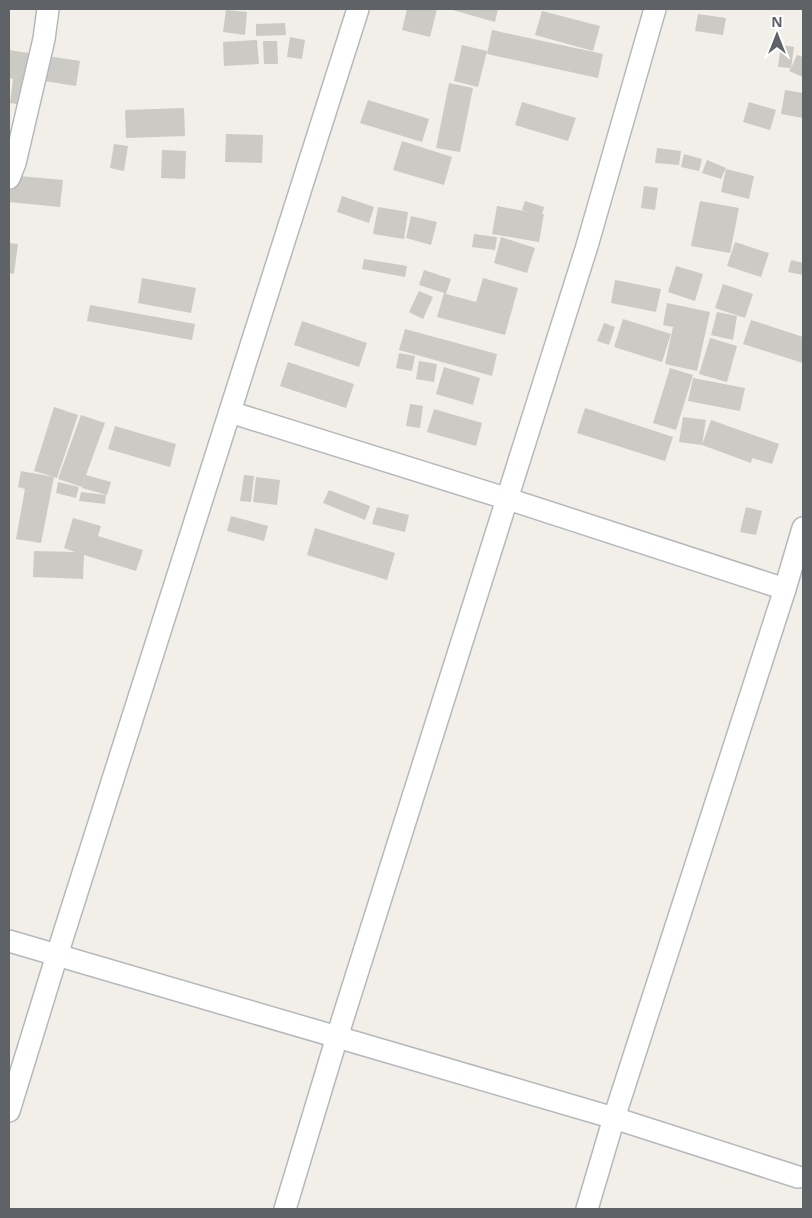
<svg xmlns="http://www.w3.org/2000/svg" width="812" height="1218" viewBox="0 0 812 1218" font-family="'Open Sans',sans-serif">
<rect width="100%" height="100%" fill="#f1efe8"/>
<g fill="#cccac5">
<polygon points="407,9 437,9 430,37 402,30"/>
<polygon points="449,9 498,9 495,22"/>
<polygon points="226,10 247,12 245,35 223,32"/>
<polygon points="542,11 600,26 593,51 535,35"/>
<polygon points="698,14 726,18 723,35 695,31"/>
<polygon points="285,23 286,35 256,36 256,24"/>
<polygon points="492,30 603,54 598,78 487,54"/>
<polygon points="290,37 305,40 302,59 287,57"/>
<polygon points="257,40 259,64 224,66 223,42"/>
<polygon points="263,41 277,41 278,64 264,64"/>
<polygon points="462,45 487,51 478,87 454,81"/>
<polygon points="781,45 794,47 791,68 797,55 803,57 803,77 789,71 791,68 778,67"/>
<polygon points="9,50 80,61 76,86 38,80 34,107 10,103 13,79 9,78"/>
<polygon points="449,83 473,88 460,152 436,148"/>
<polygon points="785,90 803,93 803,118 781,114"/>
<polygon points="368,100 429,119 422,142 360,123"/>
<polygon points="522,102 576,118 568,141 515,125"/>
<polygon points="749,102 776,110 770,130 743,122"/>
<polygon points="184,108 185,136 126,138 125,110"/>
<polygon points="226,134 263,135 262,163 225,162"/>
<polygon points="402,141 452,157 444,185 393,170"/>
<polygon points="114,144 128,146 124,171 110,168"/>
<polygon points="657,148 681,151 679,165 655,163"/>
<polygon points="162,150 186,151 185,179 161,178"/>
<polygon points="684,154 702,159 699,171 681,167"/>
<polygon points="707,160 726,168 721,179 702,173"/>
<polygon points="726,169 754,176 749,199 721,192"/>
<polygon points="9,175 63,180 60,207 9,202"/>
<polygon points="644,186 658,188 655,210 641,208"/>
<polygon points="342,196 374,207 369,223 337,212"/>
<polygon points="525,201 544,207 542,214 544,214 539,242 492,234 497,206 529,212 522,210"/>
<polygon points="700,201 739,208 730,253 691,246"/>
<polygon points="378,207 408,212 404,239 373,234"/>
<polygon points="411,216 437,222 431,245 406,238"/>
<polygon points="474,234 497,237 495,250 472,247"/>
<polygon points="501,237 535,248 527,273 494,263"/>
<polygon points="735,242 769,253 761,277 727,266"/>
<polygon points="9,243 18,244 14,274 9,273"/>
<polygon points="364,259 407,266 405,277 362,269"/>
<polygon points="791,260 803,263 803,275 788,272"/>
<polygon points="676,266 703,274 695,301 668,292"/>
<polygon points="424,270 451,279 446,294 476,302 483,278 518,288 505,335 437,317 444,293 419,285"/>
<polygon points="142,278 196,288 191,313 138,303"/>
<polygon points="615,280 661,289 656,312 611,303"/>
<polygon points="723,284 753,294 745,318 715,308"/>
<polygon points="419,291 433,297 423,319 409,312"/>
<polygon points="667,303 710,312 697,371 665,364 673,327 663,325"/>
<polygon points="90,305 195,324 192,340 87,321"/>
<polygon points="717,312 737,316 733,340 711,335"/>
<polygon points="623,319 671,334 662,362 614,347"/>
<polygon points="751,320 803,337 803,363 743,344"/>
<polygon points="302,321 367,343 359,367 294,345"/>
<polygon points="604,323 615,327 609,345 597,341"/>
<polygon points="405,329 497,354 492,376 399,350"/>
<polygon points="710,338 737,346 727,382 699,374"/>
<polygon points="399,353 415,356 412,371 396,368"/>
<polygon points="419,361 437,364 434,382 416,379"/>
<polygon points="288,362 354,384 346,408 280,386"/>
<polygon points="444,367 480,378 473,405 436,394"/>
<polygon points="670,368 693,375 676,430 653,423"/>
<polygon points="693,378 745,388 740,411 688,401"/>
<polygon points="410,404 423,406 420,428 406,426"/>
<polygon points="54,407 78,415 57,478 34,471"/>
<polygon points="585,408 673,437 665,461 577,433"/>
<polygon points="434,409 482,423 476,446 427,432"/>
<polygon points="81,415 105,423 86,475 111,482 107,495 82,488 85,478 82,487 58,479"/>
<polygon points="683,417 706,420 702,445 711,420 779,444 772,464 752,458 751,463 702,445 679,442"/>
<polygon points="115,426 176,444 170,467 108,449"/>
<polygon points="21,471 54,477 41,543 16,539 25,489 18,487"/>
<polygon points="244,475 254,476 251,502 240,501"/>
<polygon points="256,477 280,480 277,505 253,502"/>
<polygon points="58,482 79,487 76,498 56,493"/>
<polygon points="329,490 370,506 365,520 323,503"/>
<polygon points="81,492 106,495 105,504 79,501"/>
<polygon points="377,507 409,515 405,532 372,524"/>
<polygon points="746,507 762,511 756,535 740,532"/>
<polygon points="231,516 268,526 264,541 227,531"/>
<polygon points="73,518 101,526 98,536 143,550 136,571 84,555 83,579 33,577 34,551 75,552 64,548"/>
<polygon points="315,528 395,553 387,580 307,555"/>
</g>
<g fill="none" stroke-linecap="round" stroke-linejoin="round">
<g stroke="#b5b8bc" stroke-width="24">
<g id="street">
<polyline points="9,178 15,163 44,39 48,9"/>
<polyline points="230,412 508,499 785,589"/>
<polyline points="9,941 614,1118 798,1177"/>
<polyline points="9,1111 57,955 358,9"/>
<polyline points="285,1209 337,1037 587,246 655,9"/>
<polyline points="587,1209 614,1118 785,589 803,528"/>
</g>
</g>
<use href="#street" stroke="#fff" stroke-width="21"/>
</g>
<rect width="812" height="1218" fill="none" stroke="#5f6368" stroke-width="20"/>
<g transform="translate(777 35)" stroke="#ffffff" stroke-width="4" paint-order="stroke">
<path d="M0-4L9 19L0 12L-9 19Z" fill="#5f6368"/>
<text y="-8" font-size="14" font-weight="bold" text-anchor="middle" fill="#5f6368">N</text>
</g>
</svg>
